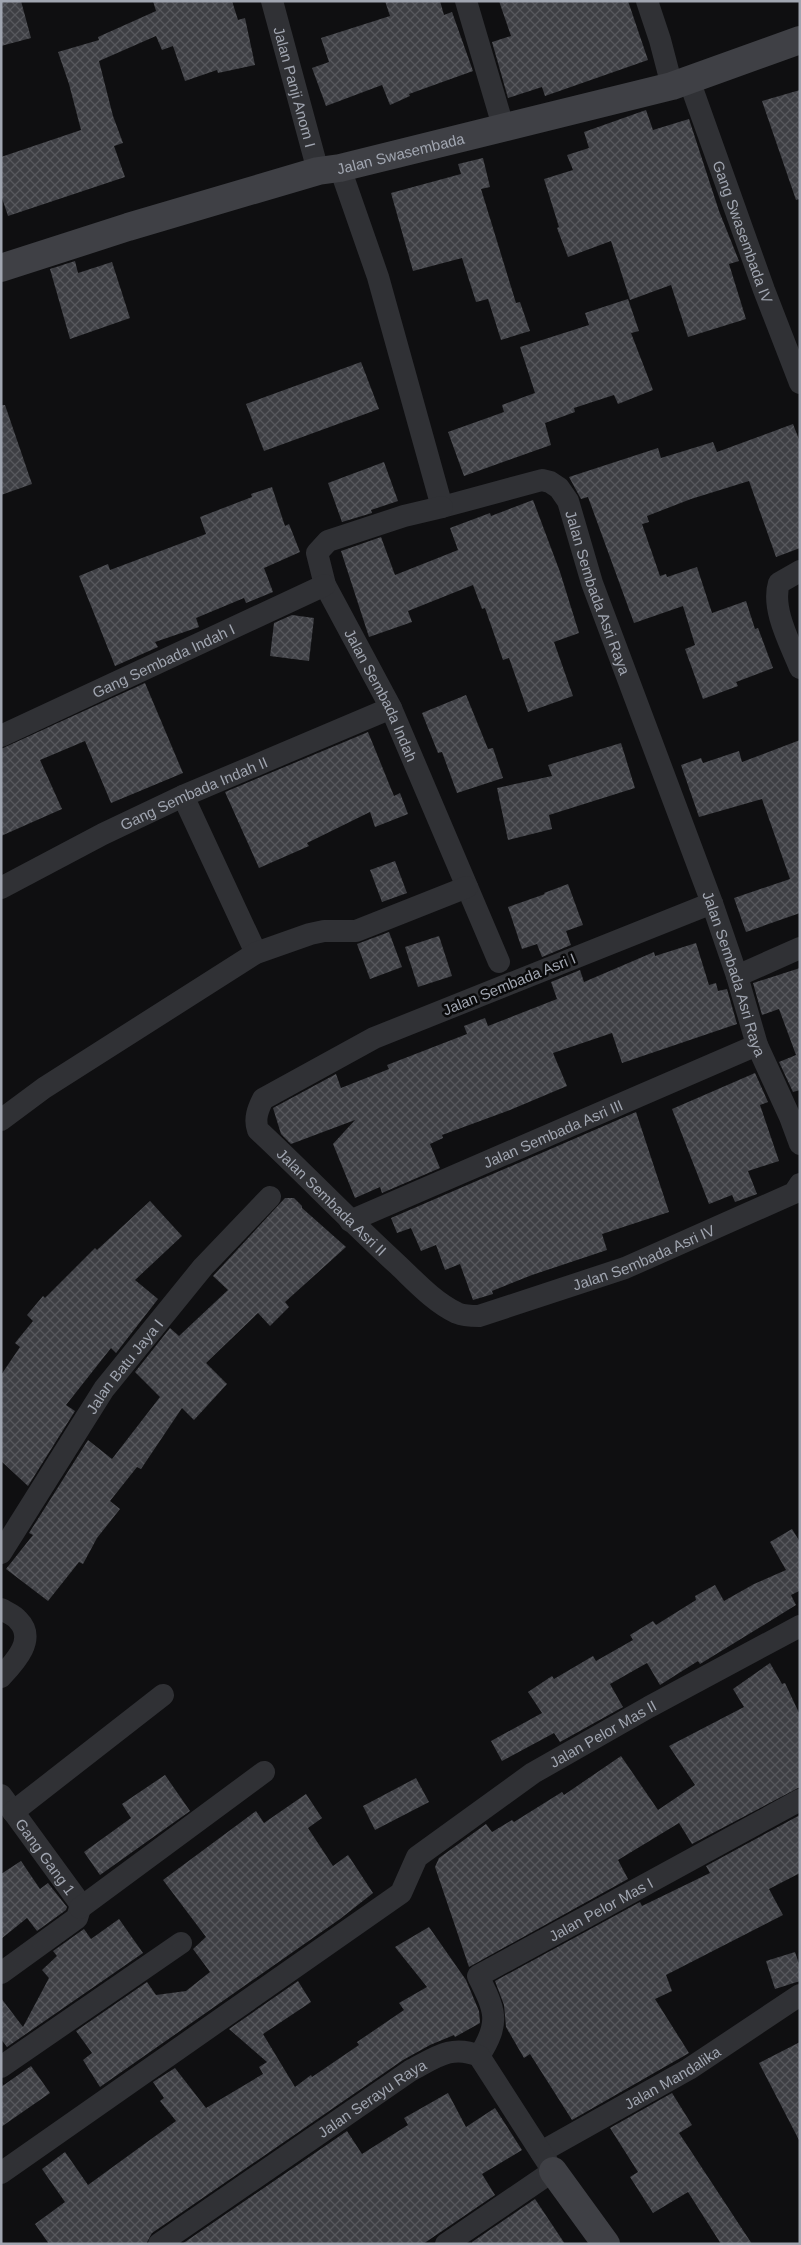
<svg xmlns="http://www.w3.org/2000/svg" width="801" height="2245" viewBox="0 0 801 2245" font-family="Helvetica,sans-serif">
<defs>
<pattern id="building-cross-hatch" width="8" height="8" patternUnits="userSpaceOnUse" patternTransform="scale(1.25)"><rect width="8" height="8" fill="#3e3f44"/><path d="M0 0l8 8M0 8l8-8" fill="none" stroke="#57585d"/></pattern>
</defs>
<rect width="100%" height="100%" fill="#0f0f11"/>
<g fill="url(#building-cross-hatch)">
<polygon points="1,1 21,1 31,38 1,46"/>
<polygon points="153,1 232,1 238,20 245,18 255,65 218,73 217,70 185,81 173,46 162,50 156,36 99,61 113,116 123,143 114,146 125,177 8,216 1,195 1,157 81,130 69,84 58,52 99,40 98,37 156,11"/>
<polygon points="385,1 440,1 444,15 452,12 473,71 409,94 410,96 390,105 382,85 326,106 312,68 329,62 321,38 390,16"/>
<polygon points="499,1 628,1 648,60 545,96 542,87 508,98 492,42 511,36"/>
<polygon points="800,90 800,199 796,200 762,101"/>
<polygon points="646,110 653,130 689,119 719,211 739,261 729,264 746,319 688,337 671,285 630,300 611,241 568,257 557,228 559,227 544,179 573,170 567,155 589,148 584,132"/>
<polygon points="483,158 490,187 481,189 516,303 520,302 530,331 501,340 488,299 476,302 462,258 413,271 391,193 461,174 458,164"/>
<polygon points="75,261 78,273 112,262 130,318 70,339 50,269"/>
<polygon points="628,299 639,331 631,333 653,390 618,404 614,395 574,408 575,412 545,423 551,445 464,476 448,432 504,412 502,405 535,393 520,347 589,325 585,313"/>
<polygon points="361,362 379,409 264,451 246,404"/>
<polygon points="1,405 5,405 32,484 1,495"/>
<polygon points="793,424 800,442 800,548 776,557 749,481 691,499 647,516 649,522 642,524 660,576 666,574 667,577 697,567 712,613 746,601 755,629 758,628 773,668 736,682 738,686 703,699 685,649 695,645 683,606 634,623 588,497 581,499 569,477 658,448 661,458 713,442 717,452"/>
<polygon points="384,462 398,501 371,510 372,513 342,522 328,483"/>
<polygon points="272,487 285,526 289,524 300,552 264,568 273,592 246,603 244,598 196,618 199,627 155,642 158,647 115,666 79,576 108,564 110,570 206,534 200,517 252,497 251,494"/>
<polygon points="533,500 560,572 579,633 554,642 573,696 528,712 509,658 503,660 485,608 482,609 473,585 408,611 412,622 369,637 341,551 381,537 395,575 458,550 450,528 490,513 491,516"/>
<polygon points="292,615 314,618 309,661 270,656 274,623"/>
<polygon points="145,683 183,773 111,803 85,741 40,760 62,809 1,836 1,749"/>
<polygon points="466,695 488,749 493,748 503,778 457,793 442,752 438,753 422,713"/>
<polygon points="368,732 394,796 400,793 408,814 375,827 370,812 307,843 309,846 259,868 225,792"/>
<polygon points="800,740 800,913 746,932 734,898 790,879 762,799 699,817 681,765 701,758 703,763 739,751 742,762"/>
<polygon points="621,743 635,788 549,815 552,829 508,840 497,788 552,776 548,765"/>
<polygon points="395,861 407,893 382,902 370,870"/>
<polygon points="568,884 583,925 566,931 571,945 542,957 537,944 522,949 508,907 545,894 544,893"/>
<polygon points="389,932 402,967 370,979 357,944"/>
<polygon points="439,936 452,976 418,987 405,947"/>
<polygon points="696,943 709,985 716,983 718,991 727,989 737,1024 622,1063 612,1033 553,1053 567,1086 510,1110 442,1135 443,1138 430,1144 440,1168 382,1193 380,1187 355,1198 333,1144 355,1120 291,1144 281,1134 273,1108 336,1074 341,1088 389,1069 387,1065 467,1034 464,1026 485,1018 488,1026 557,999 551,982 580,970 584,982 654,952 655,956"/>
<polygon points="800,968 800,1090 793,1092 779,1062 796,1055 779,1009 762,1015 753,983"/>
<polygon points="755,1073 768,1102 760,1105 779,1161 748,1171 757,1194 735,1202 732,1195 709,1204 672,1109"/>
<polygon points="636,1112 669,1212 602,1234 607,1250 532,1275 492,1291 493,1294 473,1300 460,1264 445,1270 436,1245 421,1251 411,1228 397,1233 391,1218"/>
<polygon points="285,1198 294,1198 302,1206 302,1208 346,1247 285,1302 289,1307 270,1326 258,1313 206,1363 227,1384 194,1420 182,1408 141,1469 137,1467 110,1501 120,1509 97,1538 83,1564 79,1562 48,1601 6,1569 33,1535 29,1533 88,1440 112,1459 160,1397 135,1372 170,1328 179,1336 228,1290 213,1276"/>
<polygon points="150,1201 182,1236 135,1280 158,1299 116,1353 111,1348 66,1405 75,1411 28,1486 1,1461 1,1375 20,1347 15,1343 33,1321 27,1315 43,1296 45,1298 95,1248 97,1250"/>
<polygon points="792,1529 800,1542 800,1593 799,1591 791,1595 796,1605 700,1664 698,1661 660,1685 647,1663 610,1684 623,1707 560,1742 554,1733 502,1761 491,1741 542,1713 528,1692 552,1676 554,1679 593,1656 596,1661 633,1640 630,1635 653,1621 656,1625 696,1600 695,1596 715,1585 724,1601 754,1584 786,1570 770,1542"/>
<polygon points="770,1663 782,1684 785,1683 800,1715 800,1787 692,1844 679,1823 618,1860 628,1879 469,1967 435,1867 439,1858 486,1824 492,1832 512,1820 514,1822 562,1792 564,1795 621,1756 658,1810 695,1785 669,1746 744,1707 733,1689"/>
<polygon points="165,1775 190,1811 100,1875 84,1852 131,1818 122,1804"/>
<polygon points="416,1778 429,1802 375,1830 363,1806"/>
<polygon points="306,1794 322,1818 308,1828 333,1866 348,1855 373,1893 340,1919 100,2087 83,2060 92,2053 76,2031 147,1982 156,1995 186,1991 210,1972 193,1949 206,1937 163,1880 256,1811 264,1823"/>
<polygon points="800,1815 800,1873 769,1889 783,1915 666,1975 672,1991 655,1999 689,2053 572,2120 530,2054 524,2058 506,2027 504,2005 495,1981 640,1902 642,1906 710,1873 706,1866"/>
<polygon points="21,1861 40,1889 48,1883 67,1907 66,1910 37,1931 27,1918 1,1939 1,1874"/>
<polygon points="119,1919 143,1953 7,2047 1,2039 1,1998 23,2027 49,1978 42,1970 57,1956 53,1951 84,1929 91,1939"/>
<polygon points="429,1927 466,1980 479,2011 480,2023 455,2037 454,2035 430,2045 403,2060 152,2233 146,2244 49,2244 35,2224 65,2202 42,2169 65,2152 88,2185 176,2121 160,2101 164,2098 153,2082 175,2068 206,2108 263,2074 259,2067 267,2062 229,2029 298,1981 311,2002 263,2034 295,2087 311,2075 312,2077 359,2045 357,2042 404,2010 399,2003 427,1987 395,1947"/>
<polygon points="795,1952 800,1967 800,1981 775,1989 766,1961"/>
<polygon points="800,2042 800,2142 759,2063"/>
<polygon points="31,2066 50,2093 1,2127 1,2087"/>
<polygon points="448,2093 466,2127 495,2108 522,2150 482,2174 495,2195 423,2244 182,2244 347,2131 362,2154 408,2125 404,2118"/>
<polygon points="672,2093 692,2125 679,2133 752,2244 721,2244 688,2192 653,2213 630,2177 638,2172 610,2128"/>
<polygon points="535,2199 565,2244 473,2244 472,2242"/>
</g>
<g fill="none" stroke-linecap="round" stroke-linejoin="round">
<g stroke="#303135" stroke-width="22">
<path id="s1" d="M272 1 318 171"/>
<polyline points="466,1 503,126"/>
<polyline points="647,1 660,40 672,86"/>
<path id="s2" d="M689 80 764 290 800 383"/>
<path id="s3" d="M340 168 378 277 442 507 542 480 550 482 559 488 568 501 592 583 712 903 737 976 757 1045 790 1117 800 1144"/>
<path id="s4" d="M442 507 404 516 328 541 317 553 325 585 391 708 499 962"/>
<path d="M800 571 779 583C771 609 790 643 800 668"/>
<path id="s5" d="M1 736 325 585"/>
<polyline points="183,796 256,953"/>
<path id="s6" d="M1 888 103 834 183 796 391 708"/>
<path id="s7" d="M712 903 374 1038 263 1099C258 1109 254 1119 258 1130 305 1174 350 1221 398 1265 416 1282 434 1302 457 1313 464 1316 472 1316 479 1316L625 1268 794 1193 800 1184"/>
<polyline points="737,976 800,948"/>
<polyline points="1,1120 44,1088 256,953 310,934 324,931 356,931 467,887"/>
<path id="s8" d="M350 1221 757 1045"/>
<path id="s9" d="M1 1553 104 1389 203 1267 270 1197"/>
<path d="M1 1609C6 1612 14 1615 18 1620 37 1639 15 1662 1 1677"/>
<path id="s10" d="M1 1795 79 1902 80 1908 77 1918 1 1973"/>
<polyline points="13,1812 163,1695"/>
<polyline points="80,1908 264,1772"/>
<path id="s11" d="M479 2056C501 2022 495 2010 478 1976L800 1800"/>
<polyline points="1,2067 181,1943"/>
<path id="s12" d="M541 2152 689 2069 800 1995"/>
<path id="s13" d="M1 2173 401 1893 417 1857 533 1773 649 1707 800 1626"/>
<path id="s14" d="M159 2244 410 2071C435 2058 451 2044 479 2056L553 2171 446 2244"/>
</g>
<g stroke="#3f4045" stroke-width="28">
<path id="s15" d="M1 268 128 227 318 171 340 168 672 86 800 40"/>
<polyline points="553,2171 606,2244"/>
</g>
</g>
<g text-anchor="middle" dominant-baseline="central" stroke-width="5" stroke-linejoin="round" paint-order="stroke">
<g font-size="15" fill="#a1a6b1" stroke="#0a0a0b">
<text stroke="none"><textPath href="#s1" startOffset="89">Jalan Panji Anom I</textPath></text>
<text stroke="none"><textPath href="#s15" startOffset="416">Jalan Swasembada</textPath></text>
<text stroke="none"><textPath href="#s2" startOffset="161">Gang Swasembada IV</textPath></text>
<text stroke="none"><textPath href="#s3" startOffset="589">Jalan Sembada Asri Raya</textPath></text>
<text stroke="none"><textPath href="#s5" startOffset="179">Gang Sembada Indah I</textPath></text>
<text stroke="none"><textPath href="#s4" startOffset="292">Jalan Sembada Indah</textPath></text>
<text stroke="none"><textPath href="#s6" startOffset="215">Gang Sembada Indah II</textPath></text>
<text stroke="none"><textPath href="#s3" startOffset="994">Jalan Sembada Asri Raya</textPath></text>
<text transform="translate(509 984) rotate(-22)">Jalan Sembada Asri I</text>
<text stroke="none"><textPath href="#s8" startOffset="221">Jalan Sembada Asri III</textPath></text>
<text stroke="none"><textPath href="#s7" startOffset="626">Jalan Sembada Asri II</textPath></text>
<text stroke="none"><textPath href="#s7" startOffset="991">Jalan Sembada Asri IV</textPath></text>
<text stroke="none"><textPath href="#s9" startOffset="224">Jalan Batu Jaya I</textPath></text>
<text stroke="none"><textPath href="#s13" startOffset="751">Jalan Pelor Mas II</textPath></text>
<text stroke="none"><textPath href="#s10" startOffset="76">Gang Gang 1</textPath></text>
<text stroke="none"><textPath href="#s11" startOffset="226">Jalan Pelor Mas I</textPath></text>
<text stroke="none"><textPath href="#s12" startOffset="151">Jalan Mandalika</textPath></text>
<text stroke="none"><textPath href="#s14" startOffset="258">Jalan Serayu Raya</textPath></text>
</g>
</g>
<rect width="801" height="2245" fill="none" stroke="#a1a6b1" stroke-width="5"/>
</svg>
